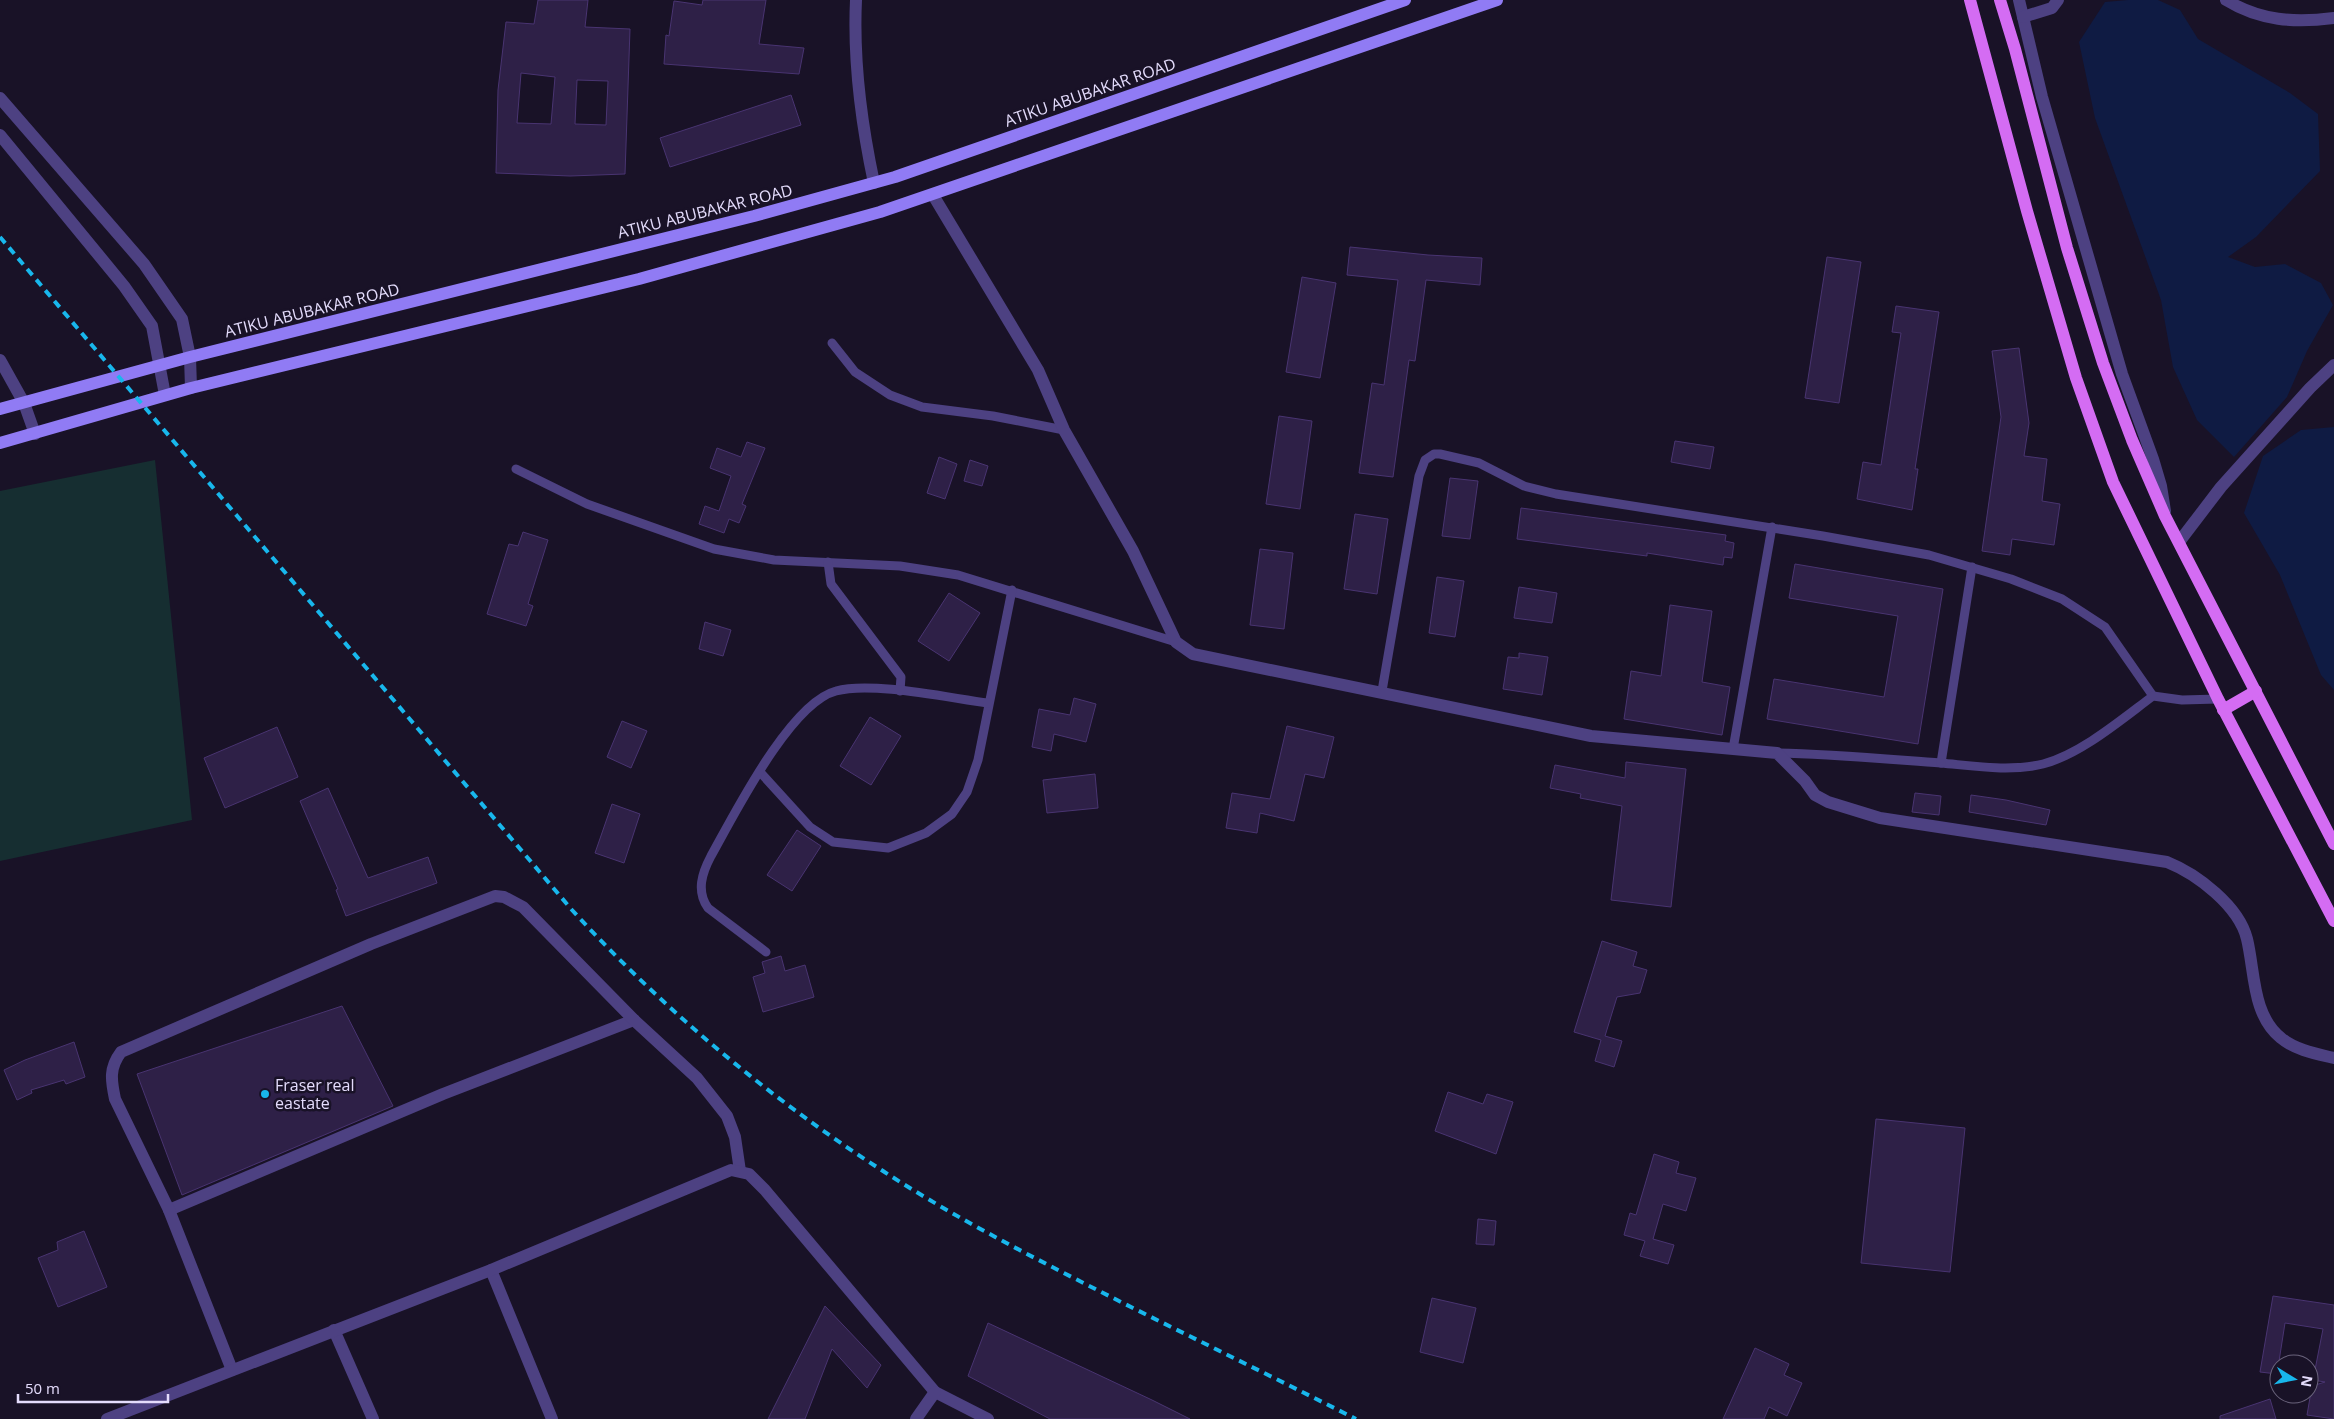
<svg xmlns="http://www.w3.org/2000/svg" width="2334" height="1419" viewBox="0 0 2334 1419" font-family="'Open Sans',sans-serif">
<rect width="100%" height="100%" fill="#191227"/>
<polygon fill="#162e31" points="155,460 192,820 0,861 0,491"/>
<g fill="#0f1b43">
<polygon points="2128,0 2158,0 2180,10 2198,39 2290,93 2318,114 2320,171 2256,237 2228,257 2255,267 2285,264 2321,283 2333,305 2307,351 2287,397 2234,457 2197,420 2173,367 2161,300 2095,118 2079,42 2105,2"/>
<polygon points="2334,427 2334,690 2321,675 2280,575 2244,513 2263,456 2301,430"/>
</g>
<g fill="#2e2047" stroke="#493471" fill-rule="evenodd">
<path d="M538 0H588L585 27 630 29 625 174 570 176 496 173 498 90 506 22 534 24ZM521 73 555 77 551 124 517 123ZM577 80 608 81 606 125 575 124Z"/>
<polygon points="703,0 766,0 759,44 804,48 799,74 664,64 666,35 669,36 674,1 702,5"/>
<polygon points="791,95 801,125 670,167 660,138"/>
<polygon points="1350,247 1428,255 1482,258 1480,285 1426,280 1415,361 1409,360 1393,477 1359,473 1372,383 1384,385 1398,280 1347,275"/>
<polygon points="1827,257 1861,262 1839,403 1805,398"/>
<polygon points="1302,277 1336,283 1320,378 1286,372"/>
<polygon points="1896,306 1939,312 1915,469 1918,469 1912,510 1857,499 1863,462 1881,465 1901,333 1892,332"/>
<polygon points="2019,348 2029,423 2024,456 2047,459 2042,501 2060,504 2054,545 2012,539 2010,555 1982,551 2001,417 1992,351"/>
<polygon points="1279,416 1312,421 1300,509 1266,504"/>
<polygon points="1675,441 1714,447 1710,469 1671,462"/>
<polygon points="747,442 765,448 742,504 746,506 739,523 729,519 724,533 699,524 705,506 719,511 731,476 710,468 717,448 741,457"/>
<polygon points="939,457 957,464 945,499 927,493"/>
<polygon points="970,460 988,466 982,486 964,481"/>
<polygon points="1450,478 1478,481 1470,539 1442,536"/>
<polygon points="1521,508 1726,535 1725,541 1734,543 1732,558 1724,557 1723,565 1647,553 1647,556 1517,539"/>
<polygon points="1355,514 1388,519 1377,594 1344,589"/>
<polygon points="523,532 548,540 528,604 533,606 526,626 487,614 509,544 518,546"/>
<polygon points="1260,549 1293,553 1284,629 1250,625"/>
<polygon points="1795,564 1943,589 1918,744 1767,719 1774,679 1884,697 1898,616 1789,598"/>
<polygon points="1437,577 1464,581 1455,637 1429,633"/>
<polygon points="1519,587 1557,593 1552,623 1514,618"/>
<polygon points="949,593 980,613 949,661 918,641"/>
<polygon points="1670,605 1712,611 1702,682 1730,687 1722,735 1624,719 1631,671 1661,676"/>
<polygon points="705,622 731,630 723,656 699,649"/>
<polygon points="1519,653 1548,657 1542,695 1503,689 1508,657 1519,658"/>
<polygon points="1074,698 1096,704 1086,742 1054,734 1051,751 1032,747 1039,709 1070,715"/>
<polygon points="870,717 901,736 871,785 840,766"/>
<polygon points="622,721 647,731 631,768 607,757"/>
<polygon points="1287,726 1334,737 1324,778 1305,774 1294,821 1260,813 1257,833 1226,828 1232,793 1270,799"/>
<polygon points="277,727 298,777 225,808 204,758"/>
<polygon points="1626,762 1686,769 1671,907 1611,900 1622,806 1580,798 1581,794 1550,788 1555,765 1625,778"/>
<polygon points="1095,774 1098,808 1047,813 1043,780"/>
<polygon points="328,788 368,878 428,857 437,883 346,916 336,890 338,889 300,801"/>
<polygon points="1915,793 1941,796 1939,815 1912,812"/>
<polygon points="1971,795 2006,800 2050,810 2046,825 1969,812"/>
<polygon points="612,804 640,814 624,863 595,853"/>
<polygon points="797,830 821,846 792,891 767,875"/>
<polygon points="1602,941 1637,952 1633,966 1647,970 1640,993 1617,997 1605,1036 1622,1041 1614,1067 1595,1061 1601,1040 1574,1032"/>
<polygon points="781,956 785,971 805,965 814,997 763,1012 753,977 765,973 762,962"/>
<polygon points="342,1006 393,1106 182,1195 137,1074"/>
<polygon points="74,1042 85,1077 66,1084 64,1080 31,1090 32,1093 17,1100 4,1070 25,1060"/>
<polygon points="1448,1092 1483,1104 1487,1094 1513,1102 1496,1154 1435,1131"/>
<polygon points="1876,1119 1965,1128 1950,1272 1861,1263"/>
<polygon points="1654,1154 1679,1162 1676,1173 1696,1178 1686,1211 1663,1204 1653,1239 1674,1245 1668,1264 1640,1256 1645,1241 1624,1235 1630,1213 1636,1215"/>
<polygon points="1478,1219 1496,1221 1494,1245 1476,1244"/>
<polygon points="84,1231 107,1287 58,1307 38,1258 58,1250 57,1242"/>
<polygon points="2273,1296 2334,1305 2334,1419 2307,1415 2312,1386 2325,1382 2313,1380 2323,1329 2285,1323 2277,1374 2260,1372"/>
<polygon points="1432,1298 1476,1308 1463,1363 1420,1352"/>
<polygon points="825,1306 881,1365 867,1388 832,1349 805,1419 768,1419"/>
<polygon points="988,1323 1152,1400 1190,1419 1050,1419 968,1376"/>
<polygon points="1755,1348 1789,1364 1784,1375 1802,1383 1787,1416 1769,1407 1764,1419 1723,1419"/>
<polygon points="2270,1399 2276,1419 2220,1419 2220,1416"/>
</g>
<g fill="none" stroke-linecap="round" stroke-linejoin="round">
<g stroke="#4d4182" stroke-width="9">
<polyline points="832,343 855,372 890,395 922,407 993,416 1064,430"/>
<polyline points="516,469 587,504 714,549 774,560 900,566 958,575 1176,642"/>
<polyline points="828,562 831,584 901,677 900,691"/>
<polyline points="1382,691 1419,476 1425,460 1434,454 1440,454 1479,463 1524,486 1556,494 1823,536 1929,555 2011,579 2062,599 2105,627 2153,696"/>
<polyline points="1733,749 1772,527"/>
<path d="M1777 753C1831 754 1886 759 1941 763 1974 766 2010 772 2043 764 2081 754 2122 719 2153 696L2182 700 2218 699"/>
<polyline points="1941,763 1972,567"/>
<polyline points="760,772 810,827 833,842 888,848 926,833 952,814 967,792 978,760 1012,590"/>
<path d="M766 952 708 908C696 891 702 873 711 856 734 815 790 703 836 691 871 681 949 698 988 703"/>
</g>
<g stroke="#4d4182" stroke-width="12">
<path d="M856 0C853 63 861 122 874 183"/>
<polyline points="2019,0 2042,97 2122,374 2153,459 2161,486 2165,511"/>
<path d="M2226 0C2260 21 2295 23 2334 18"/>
<polyline points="2023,17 2052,8 2058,0"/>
<polyline points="0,98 144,264 182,319 190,357 191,388"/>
<polyline points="0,135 124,286 152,326 165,395"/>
<path d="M933 195 1038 370 1064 430 1133 551 1176 642 1193 654 1591 736 1777 753 1805 781 1815 795 1828 802 1880 818 2167 862C2197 874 2239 906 2247 939 2255 972 2252 1015 2281 1038 2295 1050 2317 1054 2334 1058"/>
<polyline points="0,360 24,403 35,434"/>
<polyline points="2179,542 2221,487 2310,388 2334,365"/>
<polyline points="169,1210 443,1094 634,1020"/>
<polyline points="491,1270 552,1419"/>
<polyline points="334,1330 373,1419"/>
<path d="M232 1370 169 1210 115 1099C111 1080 109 1068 121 1052L371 944 495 896 504 897 523 907 634 1020 697 1078 727 1116 735 1137 740 1171"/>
<polyline points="107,1419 491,1270 731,1170 749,1174 765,1190 935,1392 988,1419"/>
<polyline points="916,1419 935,1392"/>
</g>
<g stroke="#907bf4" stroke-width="12">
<polyline points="0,409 190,357 754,216 895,177 1405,0"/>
<polyline points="0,443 191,388 639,279 880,212 1497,0"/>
</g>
<g stroke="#d46cf3" stroke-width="12">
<polyline points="1970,0 2027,211 2076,378 2113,482 2218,699 2334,921"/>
<polyline points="2000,0 2015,49 2067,248 2103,363 2132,440 2165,516 2334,844"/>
<polyline points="2223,710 2256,691"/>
</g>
<path stroke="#18b7ec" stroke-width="4" stroke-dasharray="8 6" stroke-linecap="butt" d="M0 237 572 910C663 1009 769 1098 883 1171 960 1221 1042 1262 1123 1303 1201 1342 1279 1380 1356 1419"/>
</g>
<circle fill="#18b7ec" stroke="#191227" stroke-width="2" cx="265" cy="1094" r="5"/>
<g text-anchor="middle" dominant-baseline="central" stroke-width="5" stroke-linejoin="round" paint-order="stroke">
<g font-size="16" fill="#e4dcfc" stroke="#191227">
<text transform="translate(1090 92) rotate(-19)">ATIKU ABUBAKAR ROAD</text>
<text transform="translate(705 211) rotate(-14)">ATIKU ABUBAKAR ROAD</text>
<text transform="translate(312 310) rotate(-14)">ATIKU ABUBAKAR ROAD</text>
</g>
<g font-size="16" fill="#e4dcfc" stroke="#191227" text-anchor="start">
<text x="275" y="1085">Fraser real<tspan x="275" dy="18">eastate</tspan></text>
</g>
</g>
<g transform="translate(2294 1379) rotate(100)"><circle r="24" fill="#191227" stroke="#6a637c"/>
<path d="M0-4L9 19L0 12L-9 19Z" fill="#18b7ec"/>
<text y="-8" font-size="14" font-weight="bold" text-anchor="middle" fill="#e4dcfc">N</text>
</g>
<path d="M18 1394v8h150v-8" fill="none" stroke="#e4dcfc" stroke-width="2.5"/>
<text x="25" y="1394" font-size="15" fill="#e4dcfc" stroke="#191227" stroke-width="4" paint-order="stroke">50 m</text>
</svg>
